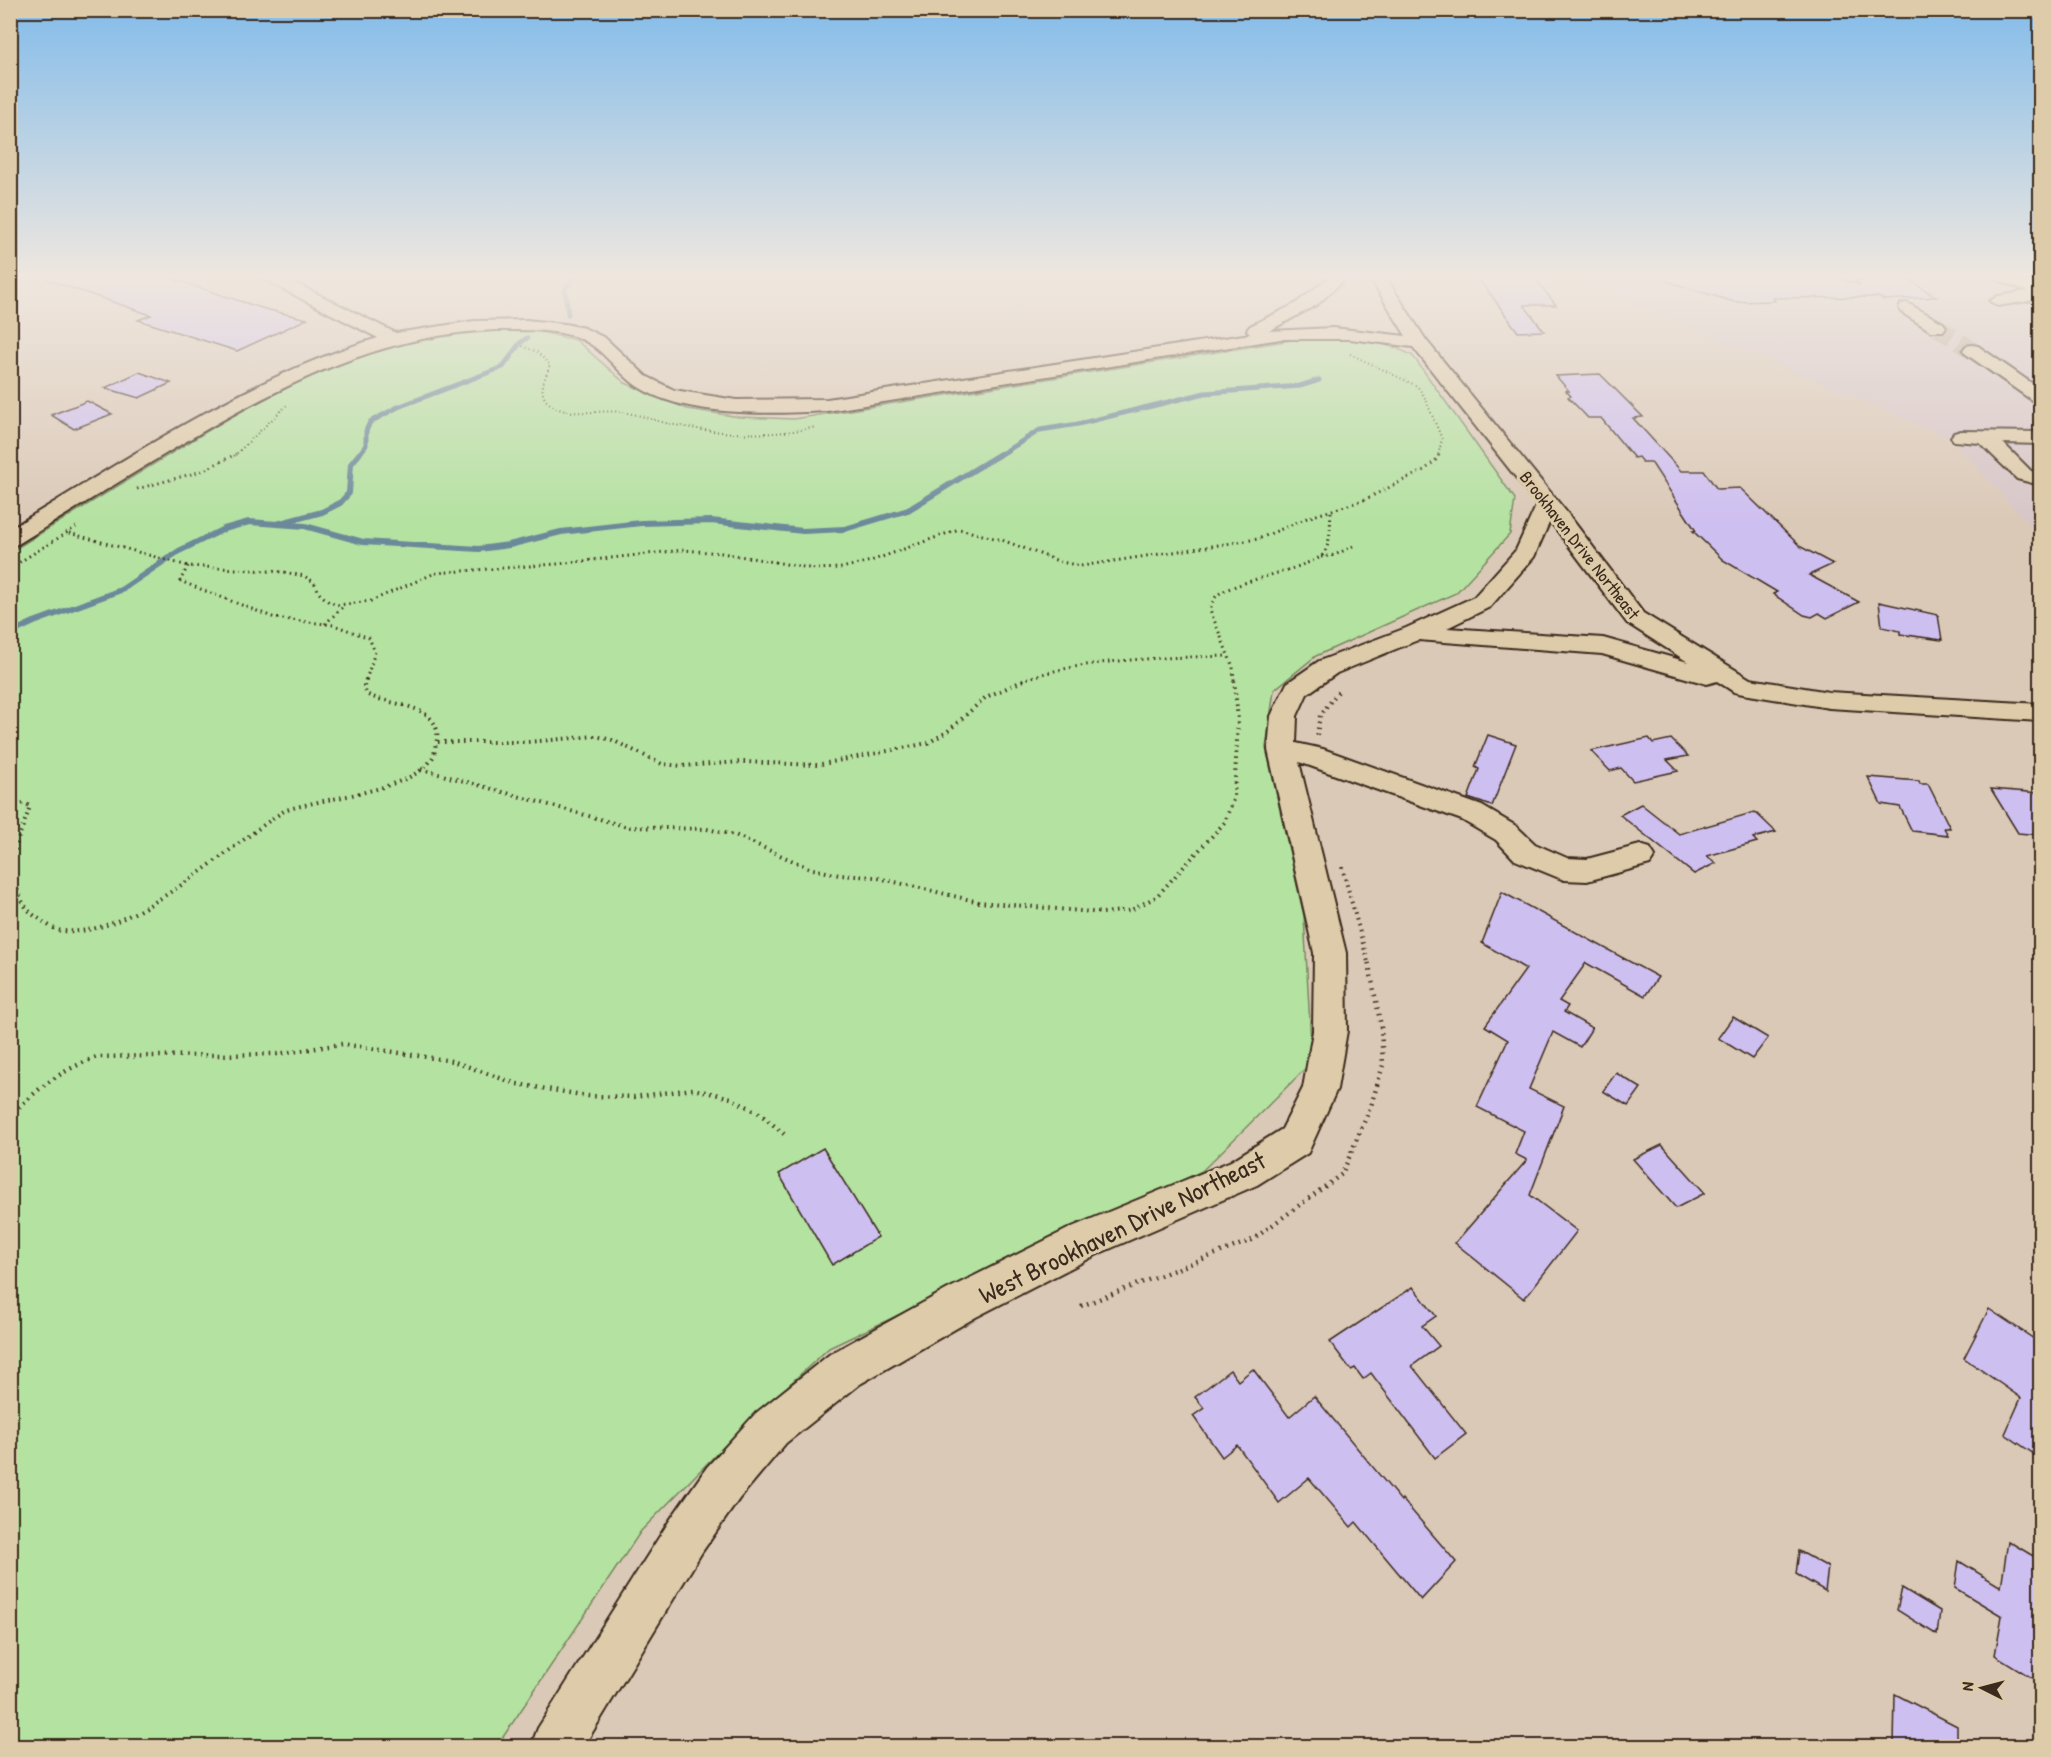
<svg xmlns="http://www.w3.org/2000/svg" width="2051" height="1757" viewBox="0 0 2051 1757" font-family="'Patrick Hand',sans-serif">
<rect width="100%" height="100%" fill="#dbc9b7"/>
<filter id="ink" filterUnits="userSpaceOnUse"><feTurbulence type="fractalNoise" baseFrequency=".0167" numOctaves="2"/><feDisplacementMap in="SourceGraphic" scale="12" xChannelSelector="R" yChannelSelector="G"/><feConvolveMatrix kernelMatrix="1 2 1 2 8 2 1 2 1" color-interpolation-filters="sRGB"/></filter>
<g filter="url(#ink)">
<polygon fill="#d7c6c8" points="1588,276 2040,276 2040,536 1950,438 1602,289"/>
<path fill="#b4e2a1" stroke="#788660" stroke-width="1.5" d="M461 331H536L576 340 625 383 687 409 740 417 794 419 1305 338C1343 340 1380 337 1413 356L1515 499 1510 534 1456 593 1316 656 1274 690 1266 748 1304 916 1312 1062 1202 1171 829 1348 738 1432 641 1531 497 1746H11L10 552 291 380 403 340Z"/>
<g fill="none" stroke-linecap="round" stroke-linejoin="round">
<g stroke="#6c899a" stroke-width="5">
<polyline points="568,314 565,288 577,276"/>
<polyline points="358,456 366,445 366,431 370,422 398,407 503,367 520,343 527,338"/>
<polyline points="998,456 1040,430 1078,424 1205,393 1300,386 1319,380"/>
</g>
<g stroke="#6c899a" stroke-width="6">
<polyline points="277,524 305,526 363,542 479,549 509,545 561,532 641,523 711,521 803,531 845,529 908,510 1000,454"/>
<polyline points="10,637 19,629 34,622 121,590 179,551 224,529 249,522 277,524 322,512 340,503 349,493 351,464 359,454"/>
</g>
</g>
<g fill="#cebff1" stroke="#3b2a1e" stroke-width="1.5">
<polygon points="48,276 163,276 265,309 307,319 237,351 138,320 151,315 48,280"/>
<polygon points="1477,276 1533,276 1556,305 1524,305 1544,331 1518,332"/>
<polygon points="1667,276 1828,276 1861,285 1854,280 1904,277 1936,297 1884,300 1879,297 1772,298 1775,301 1734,302 1666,281"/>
<polygon points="139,372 171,383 139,398 105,388"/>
<polygon points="1600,374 1643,417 1633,418 1681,471 1704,471 1717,489 1740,488 1801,547 1833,564 1809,575 1859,602 1827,618 1819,613 1812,617 1804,615 1773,594 1777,592 1723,560 1693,531 1696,531 1651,462 1642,462 1638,457 1634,458 1601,418 1588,418 1568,397 1571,396 1566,391 1569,391 1556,376"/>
<polygon points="87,401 112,414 74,429 51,415"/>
<polygon points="1879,602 1938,615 1942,640 1900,634 1900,631 1882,627"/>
<polygon points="1488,735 1516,744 1492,806 1468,798 1479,769 1475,767"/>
<polygon points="1649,738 1653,743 1671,739 1688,756 1667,760 1678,771 1633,781 1621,768 1610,771 1591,751"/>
<polygon points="1868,777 1919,781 1920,784 1928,784 1950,828 1944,828 1948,835 1912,831 1900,807 1881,804"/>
<polygon points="1991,789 2040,793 2040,835 2018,833"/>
<polygon points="1641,804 1679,834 1755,812 1776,832 1753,838 1757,842 1707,856 1716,863 1694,874 1620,815"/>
<polygon points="1502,892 1658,977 1645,996 1586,963 1559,1001 1568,1006 1564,1012 1592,1028 1580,1047 1553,1032 1529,1089 1564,1106 1530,1195 1577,1231 1524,1299 1455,1243 1527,1160 1515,1154 1524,1131 1477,1107 1508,1040 1485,1026 1526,969 1482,943"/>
<polygon points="1733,1017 1768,1038 1752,1059 1718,1038"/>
<polygon points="1616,1073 1641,1088 1628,1106 1603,1091"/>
<polygon points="1662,1145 1705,1193 1676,1208 1633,1159"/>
<polygon points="823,1148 878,1237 832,1265 779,1174"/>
<polygon points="1413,1287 1436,1316 1422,1326 1439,1346 1412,1366 1466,1434 1435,1458 1371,1373 1363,1379 1355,1368 1351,1370 1330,1342"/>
<polygon points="1989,1309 2040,1343 2040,1458 2005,1434 2021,1398 1964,1358"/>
<polygon points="1253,1369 1289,1417 1314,1396 1401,1501 1402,1499 1456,1562 1421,1600 1356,1522 1351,1527 1309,1478 1279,1503 1237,1445 1222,1457 1193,1416 1204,1408 1195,1397 1230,1370 1238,1381"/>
<polygon points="2008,1541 2040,1560 2040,1683 1995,1655 2002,1616 1955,1588 1959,1561 2001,1587"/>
<polygon points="1799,1551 1828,1567 1825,1591 1796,1574"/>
<polygon points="1902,1588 1940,1611 1937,1635 1897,1610"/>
<polygon points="1895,1694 1957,1726 1957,1746 1894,1746"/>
</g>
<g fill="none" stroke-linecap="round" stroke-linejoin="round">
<polyline stroke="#bba998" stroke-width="18" stroke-dasharray="18 9" stroke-linecap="butt" points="1937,327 1972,350"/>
<g stroke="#3b2a1e" stroke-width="4">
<g id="minor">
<path d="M261 276H281L396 333 474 321 526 320 565 324 584 328 605 338 646 376 674 390 736 400 827 399 1250 334 1247 330 1250 326 1295 304 1331 276H1348L1318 304 1269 331 1333 328 1406 336 1369 276H1385L1426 340 1568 514 1643 613 1750 679 1829 692 2040 704V721L1829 708 1743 694 1734 692 1717 681 1707 684 1602 654 1418 640 1337 673 1307 694 1297 716 1296 743 1323 749 1482 806 1516 826 1535 844 1567 858 1587 859 1640 845 1650 848 1655 856 1650 864 1587 881 1564 880 1515 860 1496 840 1462 820 1299 762 1346 953 1347 1031 1337 1089 1308 1153 1257 1185 1100 1253 976 1317 860 1384 786 1443 739 1499 702 1552 584 1746H531L538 1728 670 1520 707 1467 756 1413 830 1354 948 1289 1072 1227 1231 1161 1282 1129 1303 1088 1313 1031 1314 953 1268 750 1271 716 1287 683 1319 661 1406 628 1474 597 1516 550 1537 504 1413 347 1350 339H1281L827 411C774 414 686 417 640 388 616 373 602 344 573 336 549 329 521 330 496 330 379 334 279 386 180 445 126 477 72 511 18 544L10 546V529C129 458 245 378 378 338L263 279ZM1550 521 1627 623 1688 662 1603 638 1447 628 1490 607 1534 557Z"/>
<polygon points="2040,289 2040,299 1998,306 1990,301 1998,296"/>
<polygon points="1907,303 1943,323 1946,327 1943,331 1931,331 1901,312 1899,308 1901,304"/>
<polygon points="1972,345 1978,346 2040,389 2040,403 2033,401 1966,354 1963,350 1966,346"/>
<polygon points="1961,431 2040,432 2040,444 2003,443 2031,471 2040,473 2040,485 2017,479 1980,443 1954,441 1951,437 1954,433"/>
</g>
</g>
<g stroke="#3b2a1e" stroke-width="5">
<polygon id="highway" points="1996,276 2020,276 2040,285 2040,296 1999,280"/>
</g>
<g stroke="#3b2a1e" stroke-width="2" stroke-dasharray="1 3" stroke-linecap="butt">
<polyline points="1829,276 1851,282 1932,276"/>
<path d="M522 346 537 352 550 365C546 377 536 393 549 403 567 419 598 409 621 412 637 414 653 420 670 424 719 434 766 438 816 427"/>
<polyline points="1350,354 1417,386 1424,396 1442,439 1438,456"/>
<polyline points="234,456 288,404"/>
</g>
<g stroke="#3b2a1e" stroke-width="3" stroke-dasharray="1.5 4" stroke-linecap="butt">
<polyline points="137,489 202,471 236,454"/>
<polyline points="69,533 188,566 284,572 304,576 314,582 320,594 329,602 339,605 371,601 435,573 557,564 683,550 722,553 815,569 841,568 871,561 959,529 1002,540 1061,562 1081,566 1258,539 1307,518 1364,500 1426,469 1438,458 1439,454"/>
<polyline points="1321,557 1335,555 1353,546"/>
<polyline points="188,566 180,581 275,618 334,625 369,638 375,652 366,680"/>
<polyline points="10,568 76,527"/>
<polyline points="325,624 344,606"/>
<path d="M1022 680C1089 658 1159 658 1228 656"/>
<path d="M1234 680 1233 667 1210 610C1212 604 1213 598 1219 594 1232 584 1282 573 1302 565 1309 562 1321 559 1325 552 1331 539 1330 525 1331 511"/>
</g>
<g stroke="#3b2a1e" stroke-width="4" stroke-dasharray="1.5 4.5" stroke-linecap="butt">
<polyline points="1317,735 1320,715 1338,692"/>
<polyline points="438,742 528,742 596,736 612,740 662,764 682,766 742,762 817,765 928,743 947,732 986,697 1027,679"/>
<polyline points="421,769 628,827 707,829 735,835 809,868 839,875 874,877 979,902 1103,913 1131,910 1156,897 1225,822 1234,797 1238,720 1234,679"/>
<path d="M10 806 24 803 30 806C20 839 4 858 19 894 23 904 28 912 38 918 44 922 51 928 58 930 125 944 229 846 284 811 321 797 414 792 433 757 435 753 435 747 436 743 439 734 437 725 430 718 415 703 385 704 366 694L364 686 366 679"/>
<polyline points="1342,867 1368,962"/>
</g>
<g stroke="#3b2a1e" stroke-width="4.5" stroke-dasharray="1.5 5" stroke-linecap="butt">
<path d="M10 1117C36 1089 61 1070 97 1057L277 1054 342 1044 452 1061 517 1084 588 1096 634 1097 693 1089 731 1098 759 1113 784 1134"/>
<polyline points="1081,1306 1252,1240 1342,1174 1371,1106 1383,1065 1381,1026 1368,960"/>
</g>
<use href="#minor" fill="#decba9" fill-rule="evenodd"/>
<use href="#highway" fill="#fedf80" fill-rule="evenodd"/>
</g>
</g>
<linearGradient id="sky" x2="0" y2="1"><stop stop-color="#83bcea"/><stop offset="0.53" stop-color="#efe7df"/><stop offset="1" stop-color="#efe7df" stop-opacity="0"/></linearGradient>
<rect width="2051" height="522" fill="url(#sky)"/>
<g text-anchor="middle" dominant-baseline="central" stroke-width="6" stroke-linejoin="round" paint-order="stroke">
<g font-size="18" fill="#3b2a1e" stroke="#decba9">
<text transform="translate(1580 545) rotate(52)">Brookhaven Drive Northeast</text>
</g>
<g font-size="26" fill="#3b2a1e" stroke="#decba9">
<text transform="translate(1122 1227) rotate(-26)">West Brookhaven Drive Northeast</text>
</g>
</g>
<rect width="2051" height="1757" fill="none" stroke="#decba9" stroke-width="36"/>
<rect x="18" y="18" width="2015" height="1721" fill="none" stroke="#3b2a1e" stroke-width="2" filter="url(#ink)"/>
<g transform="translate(1982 1688) rotate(276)" stroke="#decba9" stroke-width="4.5" paint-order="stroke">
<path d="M0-4.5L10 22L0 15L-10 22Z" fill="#3b2a1e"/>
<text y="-9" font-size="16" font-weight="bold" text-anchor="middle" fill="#3b2a1e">N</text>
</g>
</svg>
